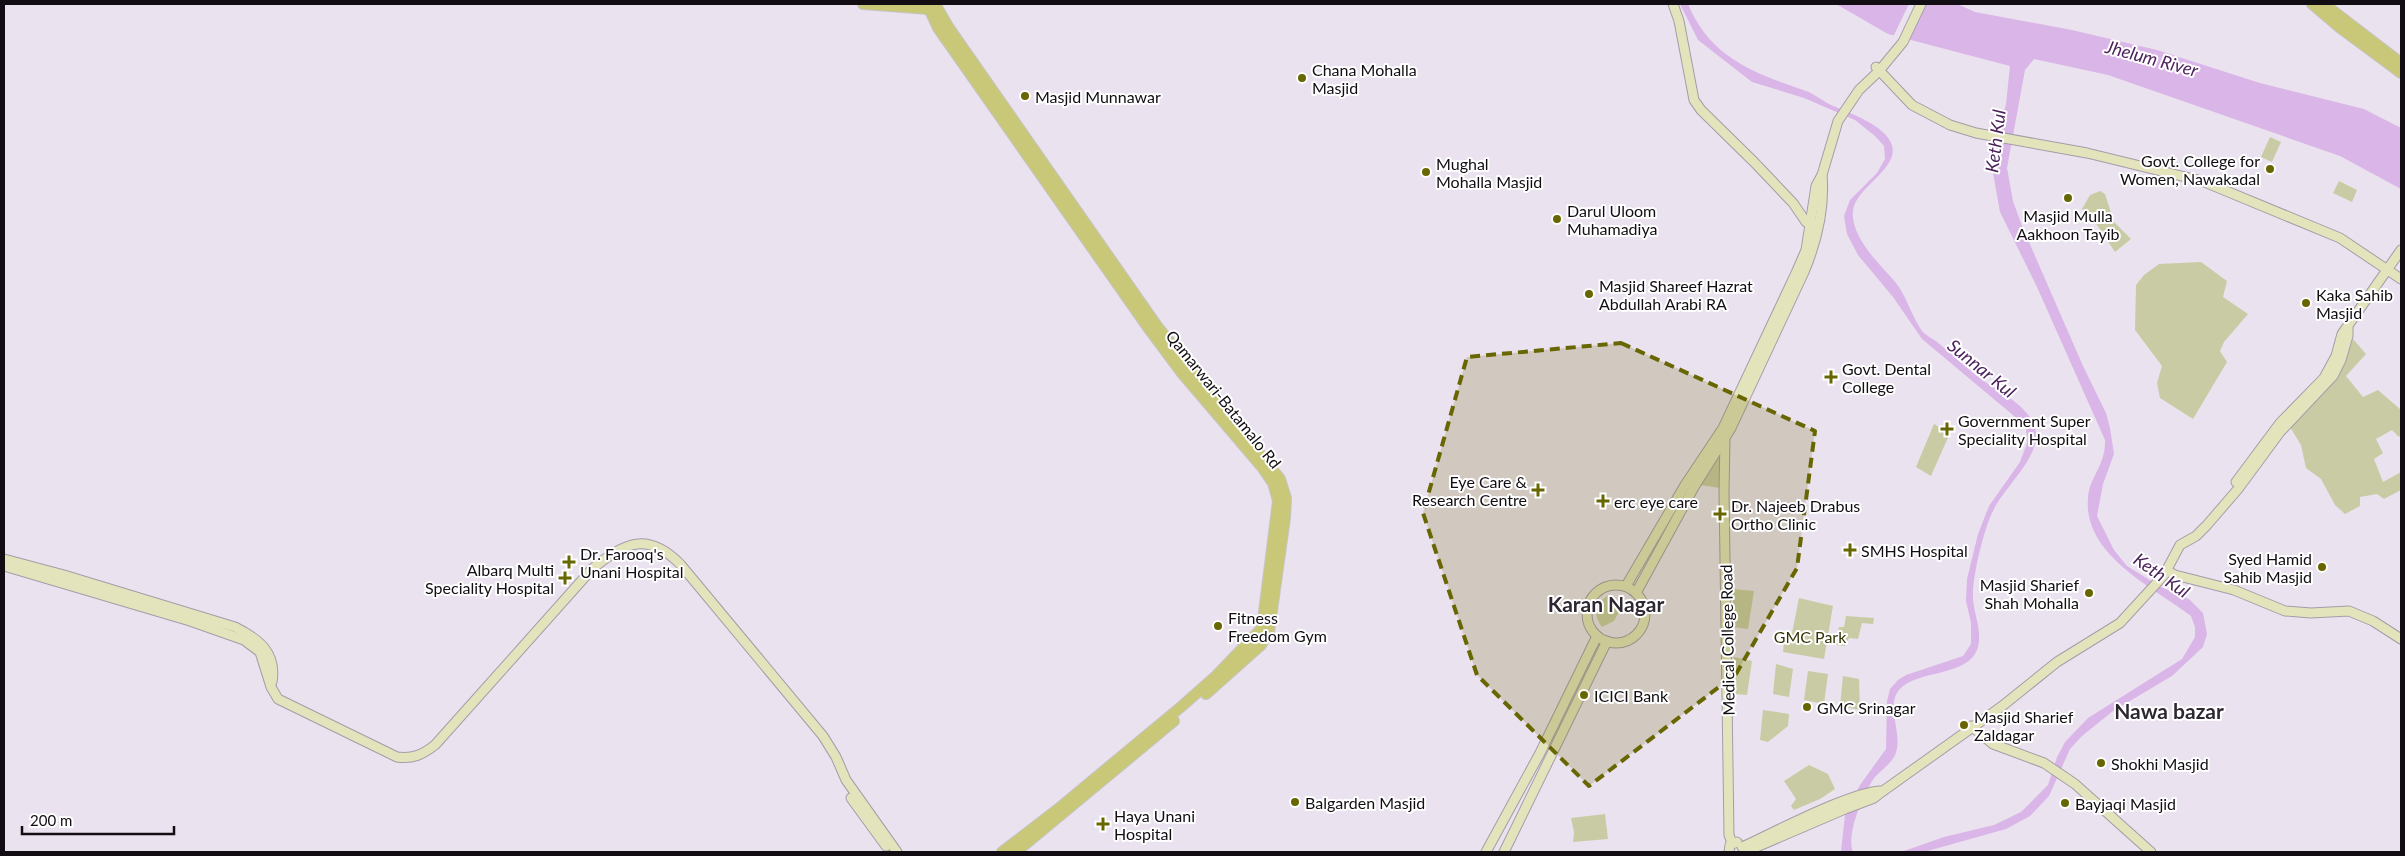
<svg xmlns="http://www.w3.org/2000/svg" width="2405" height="856" viewBox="0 0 2405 856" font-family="Lato,sans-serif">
<rect width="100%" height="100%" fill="#ebe2ef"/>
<g fill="#c9cba5">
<polygon points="2270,137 2281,142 2272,162 2261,157"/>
<polygon points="2339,181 2357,190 2352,202 2333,193"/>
<polygon points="2100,191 2105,194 2114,222 2131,239 2115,252 2091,216 2082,209 2090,195"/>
<polygon points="2201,262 2227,281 2223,297 2248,314 2224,342 2220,351 2227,362 2193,419 2160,398 2157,383 2162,366 2135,330 2136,285 2144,275 2159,264"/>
<polygon points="2353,339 2366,354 2346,376 2363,397 2378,390 2401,410 2401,435 2399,437 2392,430 2376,439 2383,453 2374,459 2383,482 2401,472 2401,490 2384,499 2377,494 2360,497 2360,506 2345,514 2335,505 2321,479 2306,468 2301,445 2290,427 2340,374"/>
<polygon points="1934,424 1950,433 1931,476 1916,467"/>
<polygon points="1719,454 1722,456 1720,488 1700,485"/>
<polygon points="1733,589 1754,591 1748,629 1733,627"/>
<path d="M1609 595 1613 603 1620 610 1614 621 1602 627C1592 613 1595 603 1609 595Z"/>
<polygon points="1799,598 1833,606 1824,659 1783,652 1785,632 1792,633"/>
<polygon points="1846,616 1874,618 1873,624 1862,623 1858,639 1849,638 1845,646 1836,645 1839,627 1844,627"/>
<polygon points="1734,657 1752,661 1747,695 1734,694"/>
<polygon points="1776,664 1793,669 1789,697 1773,694"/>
<polygon points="1808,671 1828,674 1824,704 1804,700"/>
<polygon points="1843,676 1859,679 1860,710 1840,706"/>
<polygon points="1763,710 1789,714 1788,726 1768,742 1760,740"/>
<polygon points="1809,765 1828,774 1835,789 1820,799 1794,810 1791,806 1796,799 1784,781"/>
<polygon points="1605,814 1608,839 1573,842 1574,832 1571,818"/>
</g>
<g fill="#d9b6e7">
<path d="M1680 4H1688C1711 59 1755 73 1806 91 1815 94 1822 101 1831 105 1845 111 1859 116 1872 124 1927 159 1856 181 1853 211 1851 227 1863 245 1873 257 1881 267 1891 276 1899 287 1908 301 1913 319 1923 332 1927 336 1933 339 1937 342 1952 354 1965 367 1981 379 1999 392 2033 407 2036 433 2039 458 2003 489 1993 511 1984 528 1973 575 1973 594 1972 612 1984 631 1977 650 1968 675 1920 671 1902 687 1882 704 1906 736 1894 757 1888 767 1876 773 1871 783 1862 798 1846 835 1853 852L1841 851 1845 815 1860 785 1886 749 1887 701 1890 689 1898 680 1906 675 1963 656 1971 644V623L1966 601 1967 579 1978 534 1989 506 2020 462 2027 443 2026 426 1922 339 1893 297 1858 255 1847 234 1844 216 1850 200 1877 173 1885 159 1884 146 1875 136 1855 120 1804 98 1752 82 1698 40Z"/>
<path d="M1836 4H1957L1975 12 2072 30 2157 50 2260 83 2364 109 2401 128V189L2340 156 2108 75 2034 59 2025 70 2007 168 2013 201 2022 226 2083 366 2106 413 2110 428 2114 454 2103 484 2097 516 2114 550 2127 566 2161 587 2189 599 2203 613 2207 634 2203 647 2172 676 2113 711 2082 736 2070 749 2049 796 2030 816 2006 829 1924 852H1901L1944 837 1994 825 2021 812 2048 785 2057 757 2065 742 2088 718 2182 659 2195 637V627L2191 616C2153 587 2083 555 2088 498 2089 478 2106 465 2105 440L2037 287 2000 212 1993 173 1995 149 2006 104 2010 66 1888 34Z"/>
</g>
<polygon fill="#ebe2ef" points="1909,4 1923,4 1900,40 1893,37"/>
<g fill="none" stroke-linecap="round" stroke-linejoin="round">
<g stroke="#a59ca9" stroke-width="11">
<g id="secondary">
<polyline points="1673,4 1679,21 1694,100 1701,110 1754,162 1793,203 1806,222 1814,226"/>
<polyline points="1876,67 1912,105 1950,125 1976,133 2087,153 2202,181 2340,238 2401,279"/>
<polyline points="1725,439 1724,491 1729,835 1732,843"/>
<polyline points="2236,482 2280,423 2324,378 2336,356 2342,334 2401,250"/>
<path d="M4 559 64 575 235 627C259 639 277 653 272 682"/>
<path d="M4 566 190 621 244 640 260 652 271 687 278 699 397 757C413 759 422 755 435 745L592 569C625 542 648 531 681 565L823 736 836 757 846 780 897 852"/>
<polyline points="2167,571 2175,575 2234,590 2285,611 2311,613 2349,611 2373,621 2401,639"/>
<circle cx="1616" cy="614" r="29"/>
<polyline points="1626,586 1685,485 1723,428 1796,273 1806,250 1816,186 1822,175 1838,121 1859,90 1879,71 1903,42 1921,4"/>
<path d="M1636 593 1694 487 1731 428 1804 272C1817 241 1825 209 1822 175"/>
<polyline points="1971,726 1993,744 2044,763 2075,784 2151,852"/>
<polyline points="851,798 886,846"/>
<path d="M1742 847C1769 835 1858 788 1883 791L2001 707 2057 662 2120 623 2164 575 2180 545 2196 536 2207 525 2238 489 2280 432 2333 376 2341 360 2348 336V327"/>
<polyline points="1486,852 1540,753 1597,636"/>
<polyline points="1504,852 1607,641"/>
<polyline points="1729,852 1730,845 1737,842"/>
<polyline points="1745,852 1845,809 1874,798 1883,791"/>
</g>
</g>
<g stroke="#c6c5c6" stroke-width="12">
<g id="primary">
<polyline points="863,4 928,9 932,13"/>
<polyline points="927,4 938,28 1149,329 1181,372 1262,467 1273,483 1278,501 1262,628 1216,676 1182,706 1058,809 1002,852"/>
<polyline points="935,4 949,28 1157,326 1280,479 1286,498 1285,518 1269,632 1261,645 1206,694"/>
<polyline points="2312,4 2339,27 2401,73"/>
<polyline points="2324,4 2401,63"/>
<polyline points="1016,852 1174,721"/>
</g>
</g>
<use href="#secondary" stroke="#e4e4bc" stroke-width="9"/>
<use href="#primary" stroke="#c9c879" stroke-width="10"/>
</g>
<path fill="#676600" fill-opacity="0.2" stroke="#676600" stroke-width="4" stroke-dasharray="10 6" stroke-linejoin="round" d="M1621 343 1815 431 1797 568 1736 674 1589 786 1477 675 1423 513 1467 357Z"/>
<g fill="#676600" stroke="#fff" stroke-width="2">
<circle cx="1302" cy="78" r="5"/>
<circle cx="1025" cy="96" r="5"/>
<circle cx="2270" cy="169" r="5"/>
<circle cx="1426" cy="172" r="5"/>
<circle cx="2068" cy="198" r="5"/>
<circle cx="1557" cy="219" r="5"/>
<circle cx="1589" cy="294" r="5"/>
<circle cx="2306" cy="303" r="5"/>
<path d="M1828.5 369.5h5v5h5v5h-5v5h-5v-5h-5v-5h5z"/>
<path d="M1944.5 421.5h5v5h5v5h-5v5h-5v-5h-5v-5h5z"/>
<path d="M1535.5 482.5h5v5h5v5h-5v5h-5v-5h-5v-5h5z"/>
<path d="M1600.5 493.5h5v5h5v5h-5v5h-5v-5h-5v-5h5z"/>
<path d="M1717.5 506.5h5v5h5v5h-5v5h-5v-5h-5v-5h5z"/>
<path d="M1847.5 542.5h5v5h5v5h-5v5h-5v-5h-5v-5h5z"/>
<path d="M566.5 554.5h5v5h5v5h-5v5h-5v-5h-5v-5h5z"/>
<circle cx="2322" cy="567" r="5"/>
<path d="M562.5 570.5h5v5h5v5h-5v5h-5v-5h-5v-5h5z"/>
<circle cx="2089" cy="593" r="5"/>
<circle cx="1218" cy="626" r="5"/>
<circle cx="1584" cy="695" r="5"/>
<circle cx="1807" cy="707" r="5"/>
<circle cx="1964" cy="725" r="5"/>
<circle cx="2101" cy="763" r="5"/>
<circle cx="1295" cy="802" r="5"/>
<circle cx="2065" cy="803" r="5"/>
<path d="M1100.5 816.5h5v5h5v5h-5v5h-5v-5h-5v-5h5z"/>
</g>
<g text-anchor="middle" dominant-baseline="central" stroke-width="4" stroke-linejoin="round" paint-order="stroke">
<g font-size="16" fill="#110d12" stroke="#fff" text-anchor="start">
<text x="1312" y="69">Chana Mohalla<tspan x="1312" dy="18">Masjid</tspan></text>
<text x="1035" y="96">Masjid Munnawar</text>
<text x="2260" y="160" text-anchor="end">Govt. College for<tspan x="2260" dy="18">Women, Nawakadal</tspan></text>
<text x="1436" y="163">Mughal<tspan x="1436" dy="18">Mohalla Masjid</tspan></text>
<text x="1567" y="210">Darul Uloom<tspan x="1567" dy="18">Muhamadiya</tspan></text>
<text x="2068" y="215" text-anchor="middle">Masjid Mulla<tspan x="2068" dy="18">Aakhoon Tayib</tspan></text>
<text x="1599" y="285">Masjid Shareef Hazrat<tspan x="1599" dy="18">Abdullah Arabi RA</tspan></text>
<text x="2316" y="294">Kaka Sahib<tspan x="2316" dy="18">Masjid</tspan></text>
<text x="1842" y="368">Govt. Dental<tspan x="1842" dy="18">College</tspan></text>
<text x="1958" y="420">Government Super<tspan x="1958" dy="18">Speciality Hospital</tspan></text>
<text x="1527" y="481" text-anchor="end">Eye Care &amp;<tspan x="1527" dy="18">Research Centre</tspan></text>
<text x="1614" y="501">erc eye care</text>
<text x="1731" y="505">Dr. Najeeb Drabus<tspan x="1731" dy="18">Ortho Clinic</tspan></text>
<text x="1861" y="550">SMHS Hospital</text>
<text x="580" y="553">Dr. Farooq's<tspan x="580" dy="18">Unani Hospital</tspan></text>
<text x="2312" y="558" text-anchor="end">Syed Hamid<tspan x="2312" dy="18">Sahib Masjid</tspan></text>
<text x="554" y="569" text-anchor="end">Albarq Multi<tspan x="554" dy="18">Speciality Hospital</tspan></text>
<text x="2079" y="584" text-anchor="end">Masjid Sharief<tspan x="2079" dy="18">Shah Mohalla</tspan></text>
<text x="1228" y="617">Fitness<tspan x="1228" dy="18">Freedom Gym</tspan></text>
<text x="1594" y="695">ICICI Bank</text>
<text x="1817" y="707">GMC Srinagar</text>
<text x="1974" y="716">Masjid Sharief<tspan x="1974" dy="18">Zaldagar</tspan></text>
<text x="2111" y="763">Shokhi Masjid</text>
<text x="1305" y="802">Balgarden Masjid</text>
<text x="2075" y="803">Bayjaqi Masjid</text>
<text x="1114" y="815">Haya Unani<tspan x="1114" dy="18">Hospital</tspan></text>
</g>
<g font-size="16" fill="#110d12" stroke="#fff">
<text transform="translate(1224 399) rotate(51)">Qamarwari-Batamalo Rd</text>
<text transform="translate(1727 640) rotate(-91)">Medical College Road</text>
</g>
<g font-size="16" fill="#333304" stroke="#fff">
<text x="1810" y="636">GMC Park</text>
</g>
<g font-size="18" font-style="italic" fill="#4d225c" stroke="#fff">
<text transform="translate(2152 58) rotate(15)">Jhelum River</text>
<text transform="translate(1995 141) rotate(-83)">Keth Kul</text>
<text transform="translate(1982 368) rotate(39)">Sunnar Kul</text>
<text transform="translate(2162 575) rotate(35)">Keth Kul</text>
</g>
<g font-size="21" font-weight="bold" fill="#2e2731" stroke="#fff">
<text x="1606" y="603">Karan Nagar</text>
<text x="2169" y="710">Nawa bazar</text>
</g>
</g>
<rect width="2405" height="856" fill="none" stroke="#110d12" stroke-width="10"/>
<path d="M22 826v8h152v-8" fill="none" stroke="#110d12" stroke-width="2.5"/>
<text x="30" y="826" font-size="15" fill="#110d12" stroke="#ffffff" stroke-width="4" paint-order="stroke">200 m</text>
</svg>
